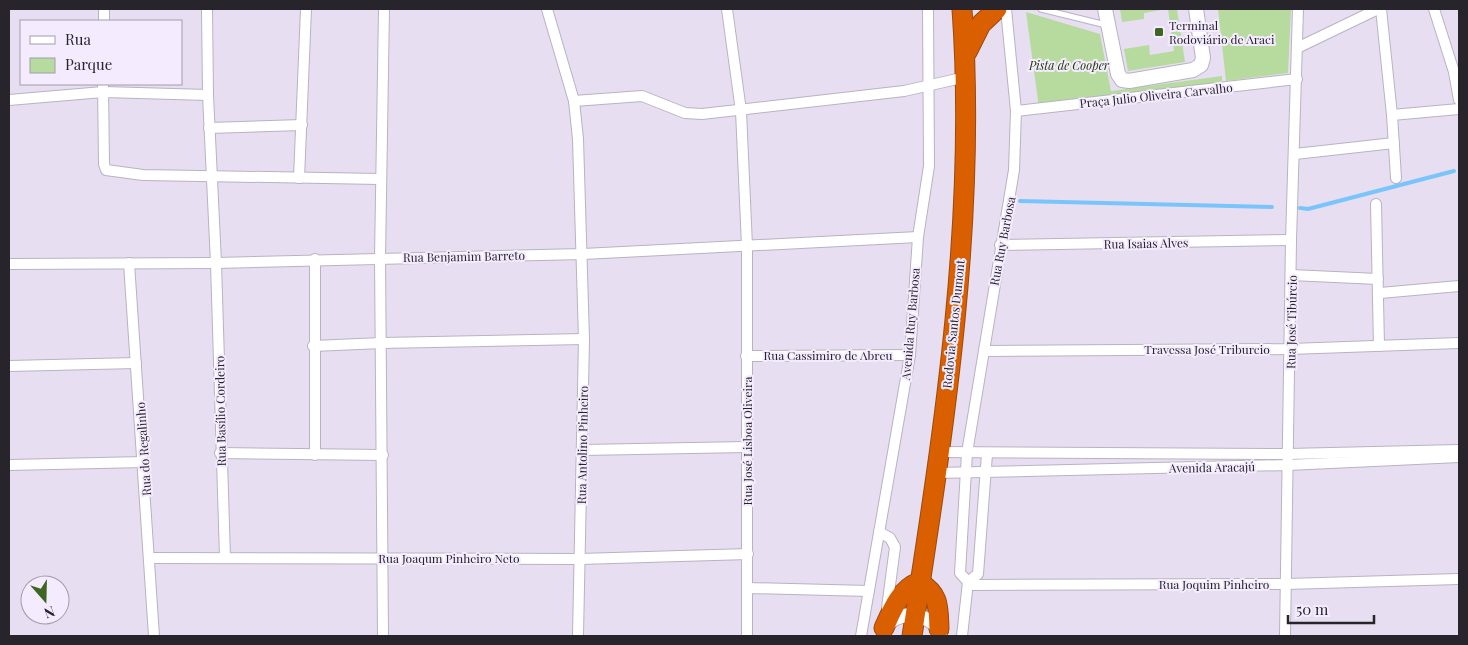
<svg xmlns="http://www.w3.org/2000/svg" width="1468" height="645" viewBox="0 0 1468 645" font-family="'Playfair Display',serif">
<rect width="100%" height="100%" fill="#e7dff1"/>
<g fill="#b7db9f">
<polygon points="1120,9 1167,9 1144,13 1144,19 1122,22"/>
<polygon points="1168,9 1177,9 1185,62 1128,71 1124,49 1149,45 1150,55 1174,51"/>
<polygon points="1218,9 1291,9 1288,73 1226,81"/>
<polygon points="1026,12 1100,34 1111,91 1222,76 1222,82 1039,108"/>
</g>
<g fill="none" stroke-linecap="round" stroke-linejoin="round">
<g stroke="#79c5fb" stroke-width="4">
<polyline points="1020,201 1272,207"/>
<polyline points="1300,208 1308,209 1454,171"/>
</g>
<g stroke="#b9b2c3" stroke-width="7">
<polyline id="lane" points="1041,9 1106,25"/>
</g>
<g stroke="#b9b2c3" stroke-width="12">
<g id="street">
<polyline points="207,9 208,95 216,263 225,558"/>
<polyline points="547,9 574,101 578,139 584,339 578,636"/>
<polyline points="727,9 741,111 747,246 747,636"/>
<polyline points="1381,9 1392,115 1396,178"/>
<polyline points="1434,9 1454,72 1459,100"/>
<polyline points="104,21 104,9"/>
<polyline points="1297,48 1378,9"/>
<polyline points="103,84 104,164 106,170 143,175 380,179"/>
<polyline points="9,100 103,92 208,95"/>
<polyline points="574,101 642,96 685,113 702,114 904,91 966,77"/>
<polyline points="1016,111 1297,79"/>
<polyline points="1392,115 1459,109"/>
<polyline points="209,128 302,125"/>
<polyline points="1295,154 1394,143"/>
<polyline points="299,178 306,9"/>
<polyline points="1376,204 1379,346"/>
<polyline points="1000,245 1291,240"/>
<polyline points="129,263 154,636"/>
<polyline points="9,264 216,263 583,254 918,237"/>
<polyline points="1291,275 1378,279"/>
<polyline points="1380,293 1459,286"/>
<polyline points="313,346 382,343 584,339"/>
<polyline points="984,351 1290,349 1459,343"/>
<polyline points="746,356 910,355"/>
<polyline points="9,366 136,363"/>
<polyline points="582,450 747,447"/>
<polyline points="939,452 1288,454 1459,450"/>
<polyline points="220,453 383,455"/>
<polyline points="315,455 315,259"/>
<polyline points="9,465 144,462"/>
<polyline points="936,473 1288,465 1459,457"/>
<polyline points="879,532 890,538 895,547 887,608"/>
<polyline points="149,558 580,559 748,554"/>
<polyline points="968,582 960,573 967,453 1014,170 1016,111 1006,9"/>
<polyline points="968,585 1286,584 1459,579"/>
<polyline points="747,588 869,591"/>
<polyline points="383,636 380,258 384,9"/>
<polyline points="861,636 910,355 918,237 929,166 928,9"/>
<polyline points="962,636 968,582 978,574 987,454"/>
<polyline points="1285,636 1291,240 1298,9"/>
</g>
</g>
<g stroke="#b9b2c3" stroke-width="16">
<g id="secondary">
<polyline points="1105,9 1118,74 1122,80 1129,81 1193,70 1201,65 1203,58 1196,9"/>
<path d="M884 628C887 625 891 620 896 618 910 612 937 617 940 634"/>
</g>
</g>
<g stroke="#9b4a0f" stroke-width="21">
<g id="highway">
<polyline points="967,52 981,24 997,9"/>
<path d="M919 582C940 595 938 606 939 629"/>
<path d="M884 628C892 610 900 589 919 582"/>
<path d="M912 636C944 429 977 219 962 9"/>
</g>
</g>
<use href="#lane" stroke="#fff" stroke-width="5"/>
<use href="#street" stroke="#fff" stroke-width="10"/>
<use href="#secondary" stroke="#fff" stroke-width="14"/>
<use href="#highway" stroke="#d95f00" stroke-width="19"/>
</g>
<rect fill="#3e6621" stroke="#f4ecfe" stroke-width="2" x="1154" y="27" width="10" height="10" rx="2.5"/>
<g text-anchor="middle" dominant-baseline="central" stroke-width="4" stroke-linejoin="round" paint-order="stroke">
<g font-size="12" fill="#27242b" stroke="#f4ecfe" text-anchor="start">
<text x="1169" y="25">Terminal<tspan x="1169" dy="14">Rodoviário de Araci</tspan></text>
</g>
<g font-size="12" font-style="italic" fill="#1c3501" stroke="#f4ecfe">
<text x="1069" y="65">Pista de Cooper</text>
</g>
<g font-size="12" fill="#27242b" stroke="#f4ecfe">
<text transform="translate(1156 95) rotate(-6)">Praça Julio Oliveira Carvalho</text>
<text transform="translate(1002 241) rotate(-79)">Rua Ruy Barbosa</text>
<text transform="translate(1146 243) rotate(-1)">Rua Isaias Alves</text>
<text transform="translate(464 256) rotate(-1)">Rua Benjamim Barreto</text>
<text transform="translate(1291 322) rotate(-89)">Rua José Tibúrcio</text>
<text transform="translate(910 324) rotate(-85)">Avenida Ruy Barbosa</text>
<text transform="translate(953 324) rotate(-84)">Rodovia Santos Dumont</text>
<text x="1207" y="349">Travessa José Triburcio</text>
<text x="828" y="355">Rua Cassimiro de Abreu</text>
<text transform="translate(220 411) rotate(-91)">Rua Basílio Cordeiro</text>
<text transform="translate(747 441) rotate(-90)">Rua José Lisboa Oliveira</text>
<text transform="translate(582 445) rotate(-89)">Rua Antolino Pinheiro</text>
<text transform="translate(143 449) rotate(-94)">Rua do Regalinho</text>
<text transform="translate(1212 467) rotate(-1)">Avenida Aracajú</text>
<text x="449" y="558">Rua Joaqum Pinheiro Neto</text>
<text x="1214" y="584">Rua Joquim Pinheiro</text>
</g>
</g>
<rect width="1468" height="645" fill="none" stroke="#27242b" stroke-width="20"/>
<rect x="20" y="20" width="162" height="65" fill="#f4ecfe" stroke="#a29caa"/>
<rect x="30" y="36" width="25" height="8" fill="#ffffff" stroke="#a29caa"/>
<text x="65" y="45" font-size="15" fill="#27242b">Rua</text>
<rect x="30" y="58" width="25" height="15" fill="#b7db9f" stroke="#a29caa"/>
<text x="65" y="70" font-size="15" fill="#27242b">Parque</text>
<g transform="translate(45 600) rotate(160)"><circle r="24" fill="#f4ecfe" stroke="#a29caa"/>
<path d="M0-4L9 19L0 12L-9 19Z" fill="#3e6621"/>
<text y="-8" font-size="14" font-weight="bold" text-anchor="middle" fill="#27242b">N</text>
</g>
<path d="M1288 615v8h86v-8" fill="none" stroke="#27242b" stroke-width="2.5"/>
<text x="1296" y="615" font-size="15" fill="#27242b" stroke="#f4ecfe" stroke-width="4" paint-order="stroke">50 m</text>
</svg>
